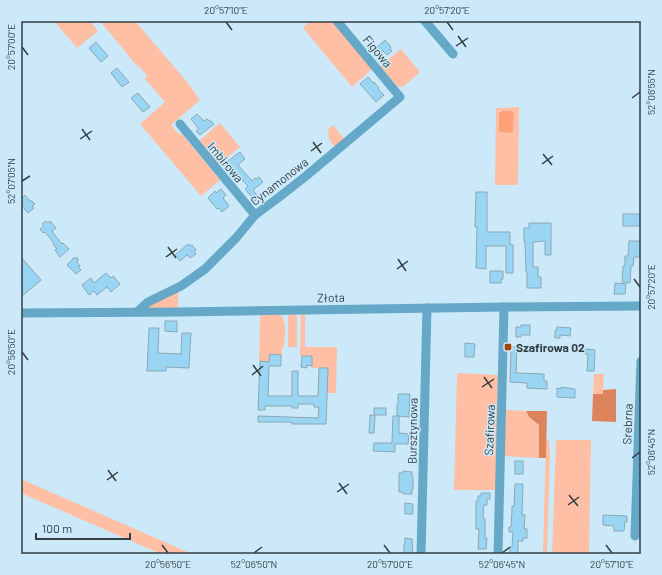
<svg xmlns="http://www.w3.org/2000/svg" width="662" height="575" viewBox="0 0 662 575" font-family="Barlow,sans-serif">
<rect width="100%" height="100%" fill="#cbe9f8"/>
<g fill="#ffbfa4" fill-rule="evenodd">
<polygon points="54,21 90,21 98,31 77,48"/>
<polygon points="100,21 135,21 188,83 200,100 171,125 179,134 182,134 220,180 201,196 140,124 165,102 145,79 147,76 140,67 137,66"/>
<polygon points="311,21 332,21 372,69 352,87 303,28"/>
<polygon points="401,49 420,72 403,87 397,86 380,66"/>
<path d="M519 107 518 185H495L496 108ZM500 111H511L514 113 513 132 499 131V113Z"/>
<polygon points="220,123 240,147 218,165 198,142"/>
<polygon points="333,125 345,140 335,148 329,139 328,130"/>
<polygon points="178,289 178,309 147,309 149,304"/>
<polygon points="305,313 305,347 337,347 336,393 327,393 328,368 312,368 312,356 300,356 301,315"/>
<polygon points="295,314 297,316 297,347 288,347 288,316 289,315"/>
<path d="M260 315C266 315 273 314 279 315 288 317 285 339 284 347H282V355L270 354 269 362 259 361Z"/>
<polygon points="457,373 498,375 496,490 454,490"/>
<polygon points="594,374 604,374 603,394 593,394"/>
<polygon points="506,410 526,411 529,417 539,425 539,458 504,456"/>
<polygon points="549,440 550,454 547,554 543,554 546,441"/>
<polygon points="556,440 591,440 589,554 552,554"/>
<polygon points="21,479 192,554 161,554 21,493"/>
</g>
<g fill="#de845c">
<polygon points="616,389 616,422 592,421 593,394 603,394 603,390"/>
<polygon points="526,411 547,411 546,458 539,458 539,425 529,417"/>
</g>
<polygon fill="#fea179" points="502,111 511,111 514,113 513,130 512,133 502,132 499,131 499,113"/>
<g fill="#9ad6f3" stroke="#8ca7b5">
<polygon points="385,40 391,47 390,48 392,51 387,55 383,51 379,54 374,50"/>
<polygon points="96,42 108,56 101,62 89,48"/>
<polygon points="117,68 129,82 122,87 111,73"/>
<polygon points="368,77 373,83 374,82 379,88 378,89 384,95 376,102 360,84"/>
<polygon points="138,93 150,107 143,112 131,98"/>
<polygon points="197,114 204,121 207,119 210,121 211,121 214,124 200,135 196,131 199,129 191,119"/>
<polygon points="240,152 245,159 238,165 252,181 255,178 256,179 259,177 263,182 253,190 259,198 255,201 245,189 248,186 241,179 240,180 229,167 227,168 224,164"/>
<polygon points="221,189 226,195 223,198 229,206 222,212 219,208 217,209 208,198 215,191 216,193"/>
<polygon points="476,192 487,192 487,232 510,232 510,245 513,245 513,273 506,273 506,246 486,246 486,269 476,268 477,227 475,227"/>
<polygon points="25,195 29,200 33,202 35,204 32,206 34,208 28,213 21,205 21,199"/>
<rect x="623" y="214" width="18" height="12"/>
<polygon points="46,221 48,223 50,221 56,228 52,231 53,232 53,233 62,244 63,243 69,249 60,257 55,250 57,249 53,244 54,243 45,232 43,233 40,229 44,226 42,224"/>
<polygon points="529,223 551,223 551,255 545,255 545,241 533,242 533,267 538,267 538,277 541,277 541,288 527,288 527,272 526,272 525,242 524,242 524,228 529,228"/>
<polygon points="629,241 641,241 641,257 634,257 633,266 631,266 630,283 622,282 623,266 625,266 625,256 628,256"/>
<polygon points="188,244 190,246 192,245 196,250 194,251 196,254 190,258 187,255 180,261 175,255"/>
<polygon points="21,257 41,280 21,297"/>
<polygon points="73,258 78,258 77,262 80,266 78,267 81,270 76,274 67,265 72,260"/>
<polygon points="490,271 503,271 503,279 501,279 501,283 490,283"/>
<polygon points="106,273 111,278 113,276 120,284 111,292 107,287 97,295 94,291 89,295 82,285 91,278 94,283"/>
<polygon points="615,283 626,284 625,294 614,294"/>
<polygon points="165,321 177,321 177,332 165,331"/>
<polygon points="521,325 530,325 530,335 521,335 521,337 516,337 516,327 521,327"/>
<polygon points="557,327 571,328 570,336 560,335 560,338 555,338 555,330 557,330"/>
<polygon points="149,328 159,328 158,353 181,354 182,333 191,333 189,368 166,367 166,371 147,371"/>
<polygon points="465,343 475,344 474,357 465,357"/>
<polygon points="511,347 517,347 516,373 544,374 544,381 547,381 547,389 527,388 527,383 510,382"/>
<polygon points="585,349 595,350 594,371 587,371 588,354 585,354"/>
<polygon points="270,354 281,355 281,366 269,366 268,396 292,396 292,371 298,371 298,396 318,396 319,368 328,368 326,424 292,424 292,422 258,422 258,416 318,418 319,407 314,407 314,404 298,404 298,408 292,408 292,406 265,406 265,410 258,410 260,361 269,362"/>
<polygon points="302,356 312,356 312,366 307,365 307,368 301,367"/>
<polygon points="561,387 575,389 575,398 557,397 557,388 561,389"/>
<polygon points="398,394 410,394 409,417 397,416 397,405 398,405"/>
<rect x="374" y="408" width="12" height="7"/>
<polygon points="370,415 375,416 374,433 369,433"/>
<polygon points="393,416 399,416 399,433 409,434 408,444 395,444 395,452 373,451 374,443 392,443"/>
<rect x="515" y="461" width="8" height="13"/>
<polygon points="403,471 412,472 412,476 413,477 413,489 412,489 412,494 403,494 403,492 399,492 399,473 403,473"/>
<polygon points="515,484 523,484 522,515 525,515 524,529 527,529 527,538 523,538 523,541 518,541 518,554 510,554 510,547 512,547 513,532 509,532 509,527 511,527 512,511 512,506 514,506"/>
<polygon points="481,493 490,493 490,499 487,499 487,505 484,505 483,516 484,519 485,519 485,538 487,538 486,549 478,549 479,529 476,529 476,501 478,501 478,496 481,496"/>
<polygon points="405,503 413,504 413,514 405,514"/>
<polygon points="603,515 627,516 627,522 625,522 624,531 614,531 614,526 603,525"/>
<polygon points="405,538 412,539 413,554 404,553 404,544 405,544"/>
</g>
<g fill="none" stroke-linecap="round" stroke-linejoin="round">
<g stroke="#65a8c7" stroke-width="9">
<polyline points="425,21 453,54"/>
<polyline points="180,124 255,215"/>
<polyline points="137,312 148,302 181,286 205,269 236,238 255,215 278,198 306,176 400,97 337,21"/>
<polyline points="21,313 180,312 504,307 641,306"/>
<polyline points="635,536 641,361"/>
<polyline points="421,554 427,308"/>
<polyline points="498,554 504,307"/>
</g>
</g>
<path fill="none" stroke="#333e44" stroke-width="1.5" d="M226 22 232 30M447 22 453 30M458 36 466 47M456 46 468 38M22 47 28 55M632 98 640 92M82 129 90 140M80 139 92 131M313 142 321 153M311 151 322 143M543 154 552 165M542 164 553 156M22 181 30 176M168 247 176 258M166 257 177 249M398 259 406 271M397 269 408 261M634 279 640 287M22 352 28 360M253 365 261 376M252 375 263 366M484 377 492 388M482 387 494 379M632 458 640 452M108 470 116 481M107 480 118 472M339 483 347 494M337 492 349 484M569 495 578 506M568 505 579 497M162 545 168 553M384 545 390 553M606 545 612 553M254 553 262 547M502 553 510 547"/>
<rect fill="#a54206" stroke="#cbe9f8" stroke-width="1.5" x="504" y="343" width="8" height="8" rx="2"/>
<g text-anchor="middle" dominant-baseline="central" stroke-width="3" stroke-linejoin="round" paint-order="stroke">
<g font-size="12" fill="#333e44" stroke="#cbe9f8">
<text transform="translate(378 51) rotate(50)">Figowa</text>
<text transform="translate(226 162) rotate(50)">Imbirowa</text>
<text transform="translate(279 181) rotate(-38)">Cynamonowa</text>
<text transform="translate(331 297) rotate(-1)">Złota</text>
<text transform="translate(627 424) rotate(-88)">Srebrna</text>
<text transform="translate(489 430) rotate(-88)">Szafirowa</text>
<text transform="translate(412 431) rotate(-89)">Bursztynowa</text>
</g>
<g font-size="12" font-weight="bold" fill="#333e44" stroke="#cbe9f8" text-anchor="start">
<text x="516" y="347">Szafirowa 02</text>
</g>
</g>
<rect width="662" height="575" fill="none" stroke="#cbe9f8" stroke-width="44"/>
<path d="M36 533v6h94v-6" fill="none" stroke="#333e44" stroke-width="2"/>
<text x="42" y="533" font-size="12" fill="#333e44" stroke="#cbe9f8" stroke-width="3" paint-order="stroke">100 m</text>
<rect x="22" y="22" width="618" height="531" fill="none" stroke="#333e44" stroke-width="1.5"/>
<g font-size="10" text-anchor="middle" fill="#333e44">
<text x="226" y="14">20°57'10"E</text>
<text x="447" y="14">20°57'20"E</text>
<text transform="translate(11 47) rotate(-90)" y="4">20°57'00"E</text>
<text transform="translate(651 92) rotate(-90)" y="4">52°06'55"N</text>
<text transform="translate(11 181) rotate(-90)" y="4">52°07'05"N</text>
<text transform="translate(651 287) rotate(-90)" y="4">20°57'20"E</text>
<text transform="translate(11 352) rotate(-90)" y="4">20°56'50"E</text>
<text transform="translate(651 452) rotate(-90)" y="4">52°06'45"N</text>
<text x="168" y="568">20°56'50"E</text>
<text x="254" y="568">52°06'50"N</text>
<text x="390" y="568">20°57'00"E</text>
<text x="502" y="568">52°06'45"N</text>
<text x="612" y="568">20°57'10"E</text>
</g>
</svg>
